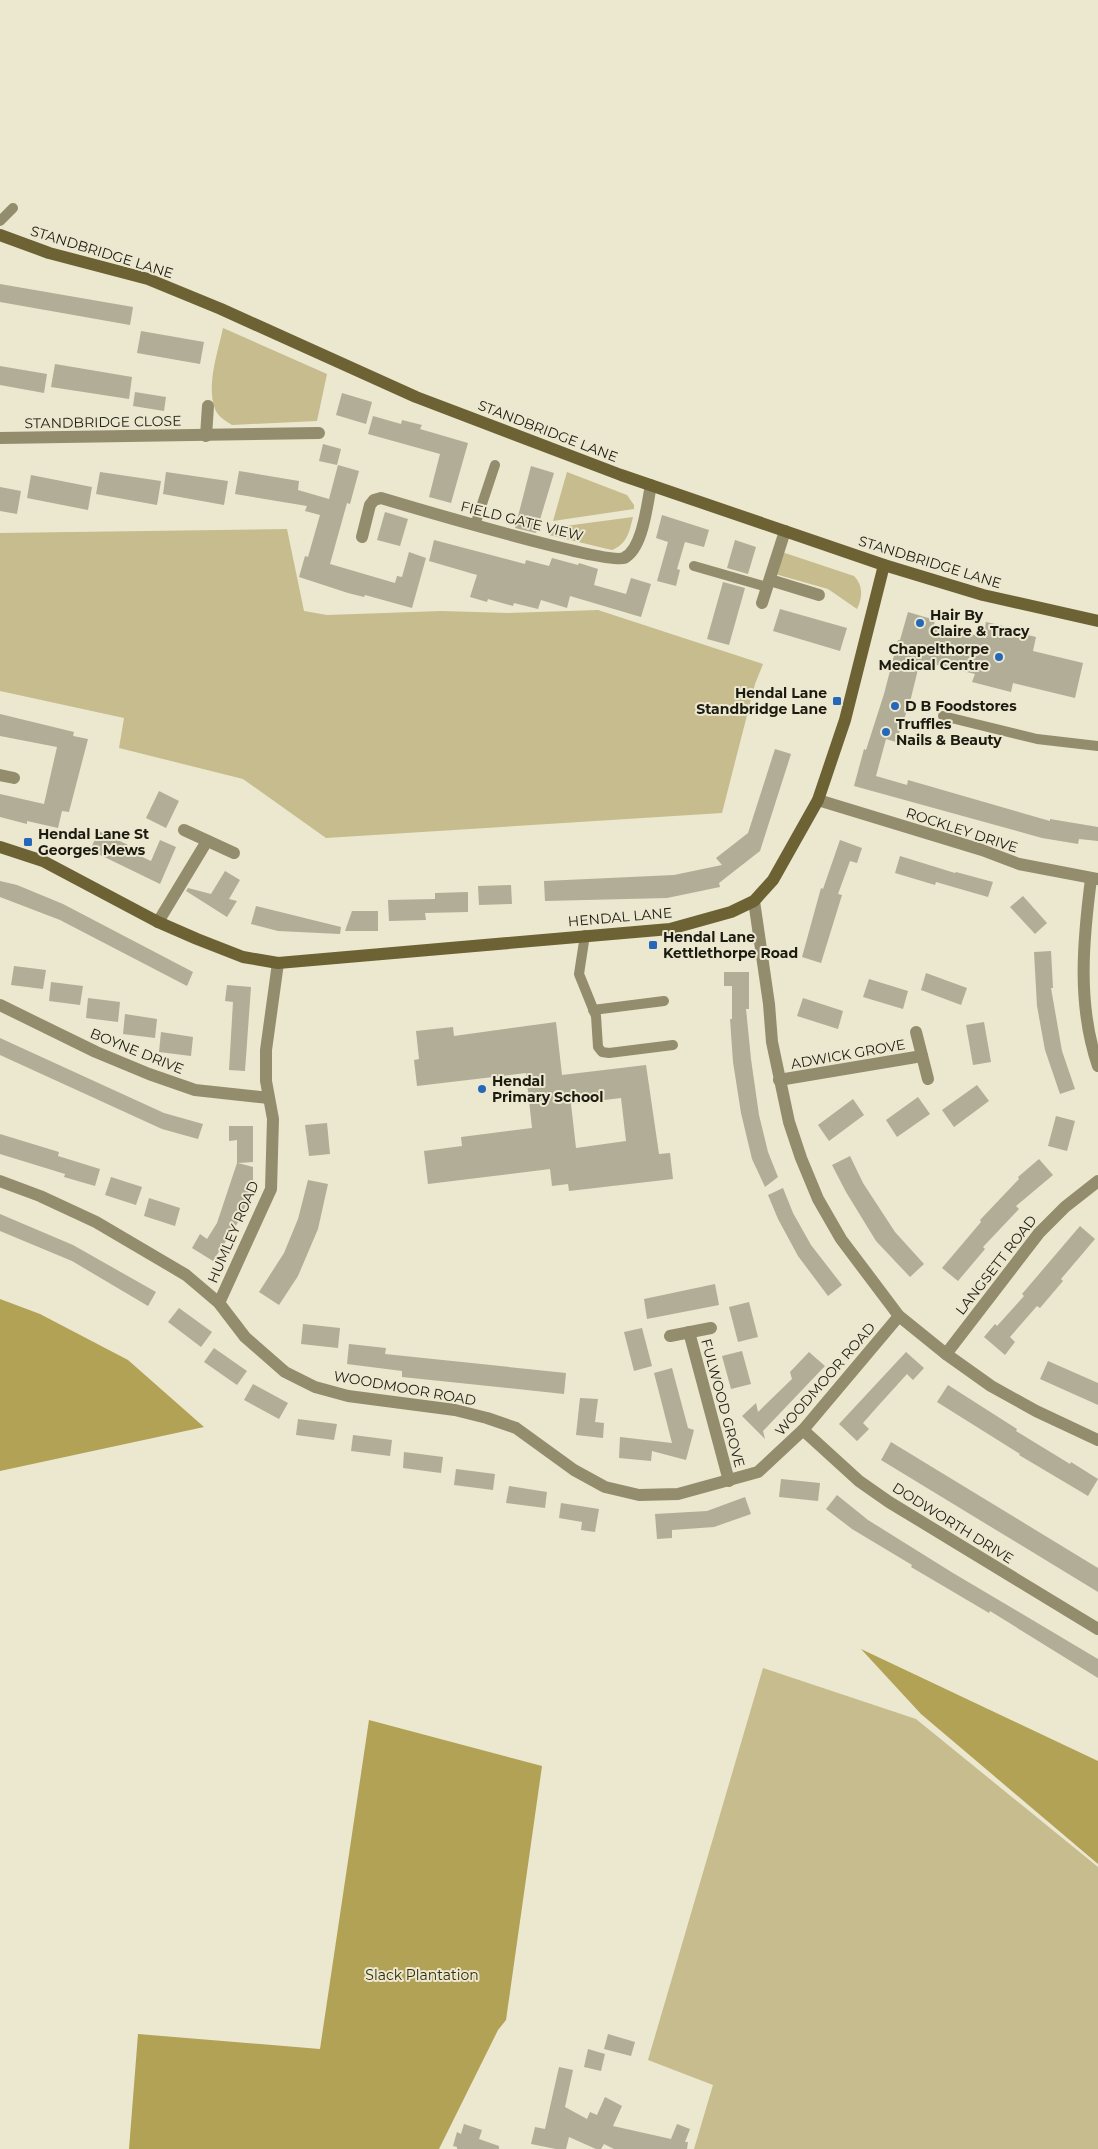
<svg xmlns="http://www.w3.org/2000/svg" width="1098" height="2149" viewBox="0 0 1098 2149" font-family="Montserrat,sans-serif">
<rect width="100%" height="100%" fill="#ece7cf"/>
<g fill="#c6bc8d">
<path d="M223 328 327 374 317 421 232 425C226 421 218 417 215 409 206 385 218 352 223 328Z"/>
<polygon points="567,472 627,495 634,505 634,509 553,521"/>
<path d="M633 517C629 532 628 543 612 550L549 535 550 528Z"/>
<polygon points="287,529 304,611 327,615 442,611 508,613 598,610 763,664 755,684 722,813 326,838 243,779 119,748 124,718 0,691 0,533"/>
<path d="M782 552 854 576C863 585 863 597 857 609L828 589 775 574Z"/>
<polygon points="763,1668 916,1719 1098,1867 1098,2149 694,2149 713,2085 648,2060"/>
</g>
<g fill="#b1a255">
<polygon points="0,1299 40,1314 128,1360 204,1427 0,1471"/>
<polygon points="861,1649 1098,1761 1098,1864 921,1714"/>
<polygon points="369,1720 542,1766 506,2020 498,2030 439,2149 129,2149 138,2034 320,2049"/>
</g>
<g fill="#b1ad96" fill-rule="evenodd">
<polygon points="0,284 133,307 130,325 0,302"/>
<polygon points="141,331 204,342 200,364 137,353"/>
<polygon points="55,364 132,377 129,399 51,387"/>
<polygon points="0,366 47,374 44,393 0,385"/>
<polygon points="135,392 166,397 164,411 133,406"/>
<polygon points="342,393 372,402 366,424 336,415"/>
<polygon points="373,416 401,424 402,420 422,425 420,429 468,443 451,503 429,497 440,454 368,434"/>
<polygon points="323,444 341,449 337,465 319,461"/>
<polygon points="338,465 359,471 350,504 347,503 330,564 395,583 397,576 402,577 409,552 426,558 412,608 365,595 364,597 348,593 299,577 305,556 308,557 320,515 305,511 307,506 235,494 239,471 299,481 298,490 329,499"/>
<polygon points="531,466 554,473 536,533 515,528"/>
<polygon points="100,472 161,481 157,505 96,494"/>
<polygon points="166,472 228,481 224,505 163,494"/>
<polygon points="31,475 92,487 88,510 27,498"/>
<polygon points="0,487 21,491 17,514 0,511"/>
<polygon points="385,512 408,519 400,546 377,540"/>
<polygon points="662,515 709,530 704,547 685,542 677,569 680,570 676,586 657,581 668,542 656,538"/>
<polygon points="434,540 525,564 526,560 549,566 552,558 578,565 579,563 598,569 594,585 626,594 631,578 651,584 641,617 570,596 567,608 541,600 538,609 514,603 513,606 488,599 487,602 470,597 477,575 429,561"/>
<polygon points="735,540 756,547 748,574 727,568"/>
<polygon points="723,582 745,588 729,645 707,639"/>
<polygon points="780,609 847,628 840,651 773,631"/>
<polygon points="908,612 935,620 934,625 983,637 986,622 1024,631 1024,634 1036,637 1033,651 1083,663 1075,698 1013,683 1011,692 972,682 975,674 920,661 910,702 896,742 886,739 876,776 907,785 908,780 1050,821 1050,819 1098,827 1098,841 1079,839 1078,844 1042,838 854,786 864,749 866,750 884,694 898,640 900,640"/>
<polygon points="0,714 74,732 73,736 88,739 69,812 62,811 58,828 27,821 27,824 0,817 0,794 44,804 57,747 0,736"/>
<polygon points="775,749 791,754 760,851 719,883 720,887 667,898 545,901 544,881 674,875 722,865 716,858 748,833"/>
<polygon points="159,791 179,801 166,828 146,818"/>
<polygon points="99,831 128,845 125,849 151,861 160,840 176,847 160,884 90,850"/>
<polygon points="840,840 862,848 857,863 850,861 838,894 842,895 821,963 802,957 821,888 823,889"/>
<polygon points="900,856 955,873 956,872 993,882 988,897 936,882 935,885 895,873"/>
<polygon points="225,871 240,880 229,899 237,901 227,917 186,891 188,888 211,894"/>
<polygon points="0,881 17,885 63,904 193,972 187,986 60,920 0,897"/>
<polygon points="511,885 512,904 479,905 478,886"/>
<polygon points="468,892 468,912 425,913 426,920 389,921 388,900 435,899 435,893"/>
<polygon points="1023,896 1047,923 1035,934 1010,907"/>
<polygon points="256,906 341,927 340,934 278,931 251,924"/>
<polygon points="352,911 378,911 378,931 345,931"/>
<polygon points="1051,951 1053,988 1051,988 1062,1051 1075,1089 1060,1094 1045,1050 1037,1006 1034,952"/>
<polygon points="14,966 46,970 43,989 11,985"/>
<polygon points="724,972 749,972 749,1009 746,1009 751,1059 759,1115 768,1152 778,1177 765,1187 752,1159 741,1113 733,1062 730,1019 732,1019 732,986 724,986"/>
<polygon points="926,973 967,988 961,1005 921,990"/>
<polygon points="869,979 908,991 903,1009 863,997"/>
<polygon points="51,982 83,986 80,1005 49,1001"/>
<polygon points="227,985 251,987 245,1071 229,1070 233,1002 225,1001"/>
<polygon points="88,998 120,1002 118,1022 86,1018"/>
<polygon points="803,998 843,1011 838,1029 797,1016"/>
<polygon points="125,1014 157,1019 155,1038 123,1034"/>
<path d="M556 1022 562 1075 646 1065 659 1154 670 1153 673 1179 569 1191 568 1184 552 1186 550 1169 428 1184 424 1151 462 1146 461 1137 532 1128 526 1073 417 1086 414 1060 419 1059 416 1031 453 1027 454 1036ZM621 1098 626 1141 576 1148 571 1104Z"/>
<polygon points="984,1022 991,1062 973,1065 966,1025"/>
<polygon points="161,1032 193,1037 191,1056 159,1052"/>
<polygon points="0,1038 164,1113 203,1124 198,1139 162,1129 0,1055"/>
<polygon points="977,1085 989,1101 954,1127 942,1110"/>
<polygon points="918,1097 930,1114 897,1137 886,1120"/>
<polygon points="853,1099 864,1115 829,1141 818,1125"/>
<polygon points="1056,1116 1075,1121 1067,1151 1048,1146"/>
<polygon points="327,1123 330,1154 309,1156 305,1125"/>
<polygon points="229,1126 253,1126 253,1162 238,1163 253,1167 253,1181 242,1216 213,1261 192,1248 200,1234 207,1239 217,1223 237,1163 237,1140 229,1141"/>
<polygon points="0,1134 59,1152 58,1156 100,1169 95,1186 64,1177 65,1174 0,1154"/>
<polygon points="850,1156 863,1183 895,1232 924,1264 910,1277 876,1241 846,1192 832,1165"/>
<polygon points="1039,1159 1053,1175 1016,1206 1019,1209 983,1247 985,1249 958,1281 942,1268 981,1222 980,1220 1019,1179 1018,1177"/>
<polygon points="111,1177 142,1187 136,1205 105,1195"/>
<polygon points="308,1180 328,1184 318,1229 298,1276 279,1305 259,1292 284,1253 298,1219"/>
<polygon points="783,1188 793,1213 811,1245 842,1285 828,1296 798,1256 778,1219 768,1195"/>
<polygon points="149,1198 180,1208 175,1226 144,1216"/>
<polygon points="0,1214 73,1245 156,1292 148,1306 72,1261 0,1231"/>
<polygon points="1080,1226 1095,1239 1061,1279 1063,1281 1040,1308 1037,1306 1010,1337 1015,1342 1005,1355 984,1337 995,1324 997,1326 1024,1296 1022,1294"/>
<polygon points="715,1284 719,1305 647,1319 644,1299"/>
<polygon points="749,1302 758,1337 738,1342 729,1307"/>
<polygon points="179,1308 212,1332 201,1347 168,1322"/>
<polygon points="303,1324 340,1328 338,1348 301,1344"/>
<polygon points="642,1328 652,1366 634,1371 624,1332"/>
<polygon points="349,1344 386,1348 385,1354 566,1373 564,1394 402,1377 402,1371 347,1364"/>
<polygon points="214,1348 247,1371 237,1385 204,1362"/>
<polygon points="742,1351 751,1384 731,1389 722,1356"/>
<polygon points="809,1352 825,1366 763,1431 765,1439 742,1416 756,1403 758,1412 792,1379 790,1372"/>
<polygon points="906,1352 924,1368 913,1380 907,1374 878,1406 863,1423 869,1429 857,1441 839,1424"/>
<polygon points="1048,1361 1098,1383 1098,1405 1040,1379"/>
<polygon points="672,1368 688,1428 694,1430 686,1460 652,1451 651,1461 619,1458 620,1437 672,1443 654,1373"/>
<polygon points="253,1384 288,1403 279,1419 244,1400"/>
<polygon points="948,1385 1017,1429 1016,1431 1070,1464 1071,1462 1098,1479 1088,1496 1019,1455 1020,1454 937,1402"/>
<polygon points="580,1398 598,1399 595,1422 604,1423 603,1438 576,1435"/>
<polygon points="298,1419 337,1424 334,1440 296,1435"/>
<polygon points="353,1435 392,1440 390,1456 351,1451"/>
<polygon points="891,1442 1098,1568 1098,1592 881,1460"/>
<polygon points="404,1452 443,1457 441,1473 403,1468"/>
<polygon points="456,1469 495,1474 493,1490 454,1485"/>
<polygon points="781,1479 820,1483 818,1501 779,1497"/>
<polygon points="509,1486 547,1492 545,1508 506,1503"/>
<polygon points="837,1495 868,1520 953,1573 1098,1659 1098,1678 990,1611 989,1613 945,1587 911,1567 912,1565 852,1529 826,1509"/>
<polygon points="745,1497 751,1514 714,1527 672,1530 672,1538 657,1539 655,1514 707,1511"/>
<polygon points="561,1503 599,1509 595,1532 581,1530 582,1522 559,1518"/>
<polygon points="608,2034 635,2042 631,2056 604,2049"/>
<polygon points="588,2049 605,2054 601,2071 584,2067"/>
<polygon points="559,2067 573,2070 565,2107 587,2119 590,2112 597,2115 605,2097 622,2106 613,2126 671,2139 677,2124 690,2129 685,2142 688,2142 687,2149 614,2149 604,2144 601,2149 596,2149 569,2137 566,2149 556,2149 531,2144 535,2127 545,2129"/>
<polygon points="464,2124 482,2130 479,2139 499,2146 499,2149 457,2149 457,2147 453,2146 457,2132 461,2134"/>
</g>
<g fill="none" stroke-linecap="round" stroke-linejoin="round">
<g stroke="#938d6e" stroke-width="10">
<polyline points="0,221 13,208"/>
<polyline points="475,525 495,465"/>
<polyline points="694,566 767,587"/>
<polyline points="943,716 1037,739 1098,746"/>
<polyline points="585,935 579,974 596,1016 598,1047 602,1052 609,1053 673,1045"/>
<polyline points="593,1010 664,1001"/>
</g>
<g stroke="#938d6e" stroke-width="12">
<polyline points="206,436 208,406"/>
<polyline points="0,438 319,433"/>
<path d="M362 537 370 505 374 500 381 498C411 507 607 565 624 558 643 549 647 504 651 485"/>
<polyline points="770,580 819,595"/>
<polyline points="762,603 785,531"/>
<polyline points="0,775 14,778"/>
<polyline points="818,800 982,850 1019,864 1098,879"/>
<polyline points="184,830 234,853"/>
<path d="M1091 879C1083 941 1077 1005 1098 1066"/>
<polyline points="754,901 769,1004 772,1042 789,1122 801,1158 818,1199 841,1239 899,1316 946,1354 991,1386 1036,1411 1098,1440"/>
<polyline points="158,922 207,841"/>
<polyline points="0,1005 96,1052 149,1074 195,1090 269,1098"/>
<polyline points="916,1032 928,1079"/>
<polyline points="779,1080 922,1056"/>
<polyline points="0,1181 40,1196 96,1222 186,1275 219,1303 245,1337 285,1372 315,1387 348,1396 455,1410 487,1418 516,1428 574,1470 605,1487 639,1495 678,1494 758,1472 803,1430 899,1316"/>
<polyline points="219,1303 271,1189 273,1119 266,1081 266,1050 278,963"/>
<polyline points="689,1332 729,1481"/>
<polyline points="670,1336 711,1328"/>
<polyline points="946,1354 1039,1233 1065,1207 1098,1181"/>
<polyline points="803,1430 859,1481 889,1502 1098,1629"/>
</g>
<g stroke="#6c6233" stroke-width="12">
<polyline points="0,235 49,253 148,279 221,309 416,397 621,475 884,565 983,595 1098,621"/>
<polyline points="0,847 43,861 158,922 197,939 243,957 278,963 670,929 731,912 754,901 773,880 818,800 845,720 884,565"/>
</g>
</g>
<g fill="#2568b9" stroke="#ece7cf" stroke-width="2">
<circle cx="920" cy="623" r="5"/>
<circle cx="999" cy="657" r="5"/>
<rect x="832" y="696" width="10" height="10" rx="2.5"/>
<circle cx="895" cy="706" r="5"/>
<circle cx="886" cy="732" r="5"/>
<rect x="23" y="837" width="10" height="10" rx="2.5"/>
<rect x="648" y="940" width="10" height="10" rx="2.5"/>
<circle cx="482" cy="1089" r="5"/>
</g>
<g text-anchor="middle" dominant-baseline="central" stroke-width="4" stroke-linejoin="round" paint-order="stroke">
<g font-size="14" fill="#1c1b12" stroke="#ece7cf">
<text transform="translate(102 252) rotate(17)">STANDBRIDGE LANE</text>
<text transform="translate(103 422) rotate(-1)">STANDBRIDGE CLOSE</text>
<text transform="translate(548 431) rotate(21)">STANDBRIDGE LANE</text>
<text transform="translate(522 521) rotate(14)">FIELD GATE VIEW</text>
<text transform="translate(930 562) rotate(17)">STANDBRIDGE LANE</text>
<text transform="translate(962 830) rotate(18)">ROCKLEY DRIVE</text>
<text transform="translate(620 917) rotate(-5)">HENDAL LANE</text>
<text transform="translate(137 1051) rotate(22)">BOYNE DRIVE</text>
<text transform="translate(848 1054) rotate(-10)">ADWICK GROVE</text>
<text transform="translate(233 1232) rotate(-67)">HUMLEY ROAD</text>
<text transform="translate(996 1265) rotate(-52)">LANGSETT ROAD</text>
<text transform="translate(825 1379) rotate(-49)">WOODMOOR ROAD</text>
<text transform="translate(405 1388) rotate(10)">WOODMOOR ROAD</text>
<text transform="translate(723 1403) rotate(75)">FULWOOD GROVE</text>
<text transform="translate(953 1523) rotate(32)">DODWORTH DRIVE</text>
</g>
<g font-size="14" font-weight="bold" fill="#1c1b12" stroke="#ece7cf" text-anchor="start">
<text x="930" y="615">Hair By<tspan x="930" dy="16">Claire &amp; Tracy</tspan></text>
<text x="989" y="649" text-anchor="end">Chapelthorpe<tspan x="989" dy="16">Medical Centre</tspan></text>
<text x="827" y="693" text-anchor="end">Hendal Lane<tspan x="827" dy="16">Standbridge Lane</tspan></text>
<text x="905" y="706">D B Foodstores</text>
<text x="896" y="724">Truffles<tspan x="896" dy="16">Nails &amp; Beauty</tspan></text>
<text x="38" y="834">Hendal Lane St<tspan x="38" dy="16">Georges Mews</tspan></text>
<text x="663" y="937">Hendal Lane<tspan x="663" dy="16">Kettlethorpe Road</tspan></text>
<text x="492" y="1081">Hendal<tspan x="492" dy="16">Primary School</tspan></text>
</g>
<g font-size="14" fill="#322b08" stroke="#ece7cf">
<text x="422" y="1975">Slack Plantation</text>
</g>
</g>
</svg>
